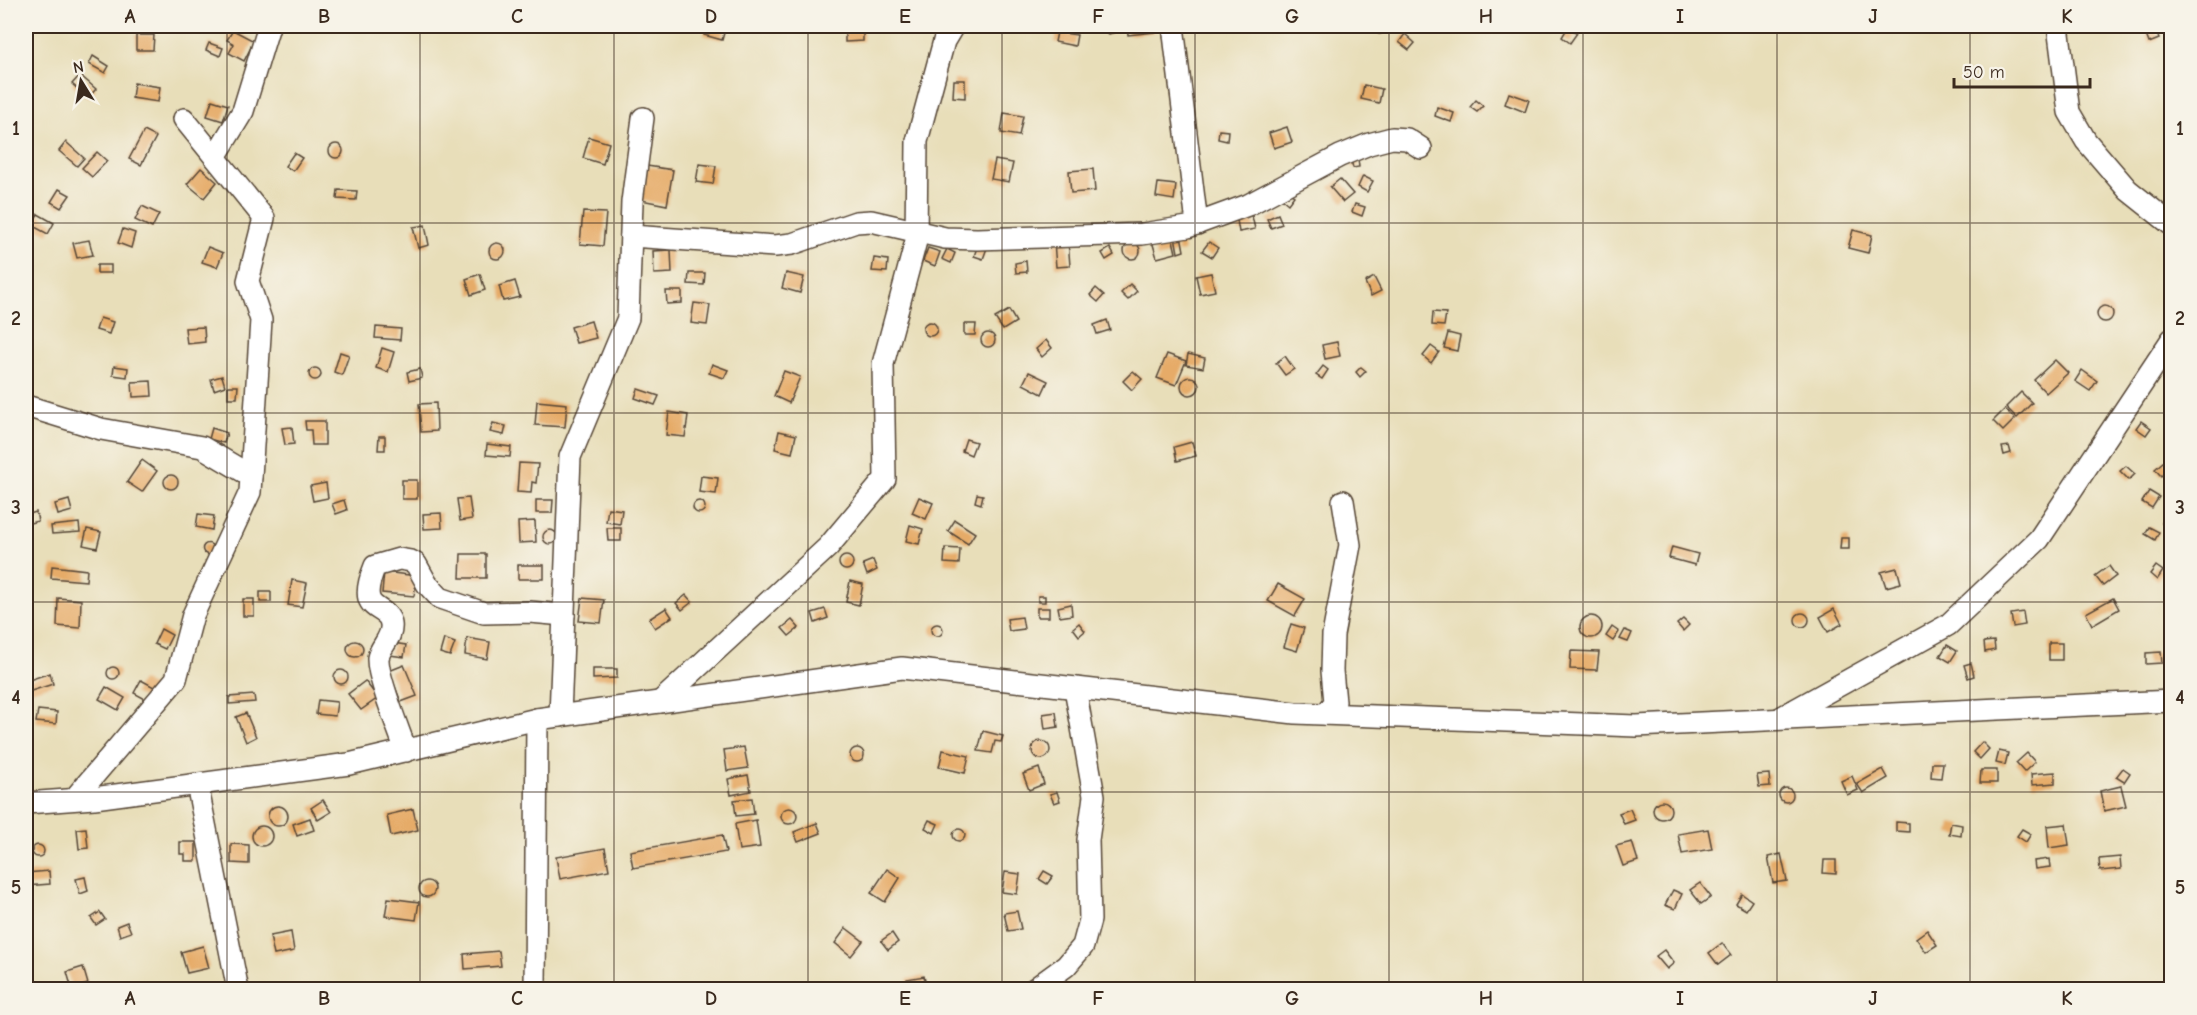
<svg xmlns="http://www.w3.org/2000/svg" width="2197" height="1015" viewBox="0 0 2197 1015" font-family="'Comic Neue',sans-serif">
<rect width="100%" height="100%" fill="#f7f3e8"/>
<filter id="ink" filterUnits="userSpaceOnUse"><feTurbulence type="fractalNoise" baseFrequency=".0167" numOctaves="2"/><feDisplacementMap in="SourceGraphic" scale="12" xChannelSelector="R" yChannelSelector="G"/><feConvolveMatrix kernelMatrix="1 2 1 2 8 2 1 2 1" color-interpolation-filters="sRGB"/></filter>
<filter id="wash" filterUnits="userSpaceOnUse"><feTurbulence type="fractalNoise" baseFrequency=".008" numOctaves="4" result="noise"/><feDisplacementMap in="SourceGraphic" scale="24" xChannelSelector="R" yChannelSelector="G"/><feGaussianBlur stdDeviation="1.35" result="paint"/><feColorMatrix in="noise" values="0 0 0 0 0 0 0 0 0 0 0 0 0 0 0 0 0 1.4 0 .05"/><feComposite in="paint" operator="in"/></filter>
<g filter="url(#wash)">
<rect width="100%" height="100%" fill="#e8deb9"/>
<g id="blocks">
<g fill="#e6ab67">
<polygon points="707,26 726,26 722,40 704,35"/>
<polygon points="845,26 863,26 863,41 845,42"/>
<polygon points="1101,26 1120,26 1116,32 1109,34 1103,31"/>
<polygon points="1127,26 1154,26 1154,32 1128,35"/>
<polygon points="1377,26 1391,26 1392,31 1379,34"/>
<polygon points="1472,26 1493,26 1489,33"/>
<polygon points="1568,27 1577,33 1570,43 1562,37"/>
<polygon points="233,30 254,41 244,61 229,53 234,44 227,40"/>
<polygon points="2156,31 2159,39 2149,43 2146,35"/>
<polygon points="1057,32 1077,35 1075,46 1055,42"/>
<polygon points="1405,34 1415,43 1409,50 1399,42"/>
<polygon points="136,35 154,35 153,50 136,50"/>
<polygon points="209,43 223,48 220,56 206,50"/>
<polygon points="93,56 109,66 105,73 89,64"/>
<polygon points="80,75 96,89 88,98 72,84"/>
<polygon points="954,80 965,80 965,98 953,97"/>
<polygon points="134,83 160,87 158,102 132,98"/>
<polygon points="1364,85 1382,89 1379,103 1361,99"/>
<polygon points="1509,93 1529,100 1525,112 1505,104"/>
<polygon points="212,100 228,105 223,121 207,116"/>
<polygon points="1476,100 1483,106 1477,112 1470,107"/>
<polygon points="1437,107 1454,113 1451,122 1435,116"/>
<polygon points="1004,113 1023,116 1019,136 1001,133"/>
<polygon points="1287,127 1292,142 1274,148 1269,133"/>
<polygon points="1219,130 1228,131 1227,141 1218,139"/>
<polygon points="144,131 156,137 141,165 129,159"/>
<polygon points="589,137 609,143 603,164 583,158"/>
<polygon points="66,142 84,158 77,166 59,151"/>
<circle cx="336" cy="151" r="7"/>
<polygon points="97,152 107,161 92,177 82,168"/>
<polygon points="294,153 302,158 293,171 285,166"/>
<polygon points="1358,159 1359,167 1353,168 1351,160"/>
<polygon points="995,160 1013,163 1009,182 991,179"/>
<polygon points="699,164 716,166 713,184 696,182"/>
<polygon points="647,166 673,170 667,205 641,200"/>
<polygon points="201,168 217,182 204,198 187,184"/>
<polygon points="1093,169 1095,191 1071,193 1069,171"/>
<polygon points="1363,176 1373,181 1367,192 1358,187"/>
<polygon points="1340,179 1353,194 1343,202 1330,187"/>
<polygon points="1158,183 1176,185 1174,200 1156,197"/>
<polygon points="59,189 70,195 61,208 51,202"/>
<polygon points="338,190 357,191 356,200 337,199"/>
<polygon points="1288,192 1294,196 1288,204 1282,199"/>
<polygon points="1355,204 1365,207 1362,216 1352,212"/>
<polygon points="142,206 159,214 152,228 135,220"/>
<polygon points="583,212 606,213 603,246 580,244"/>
<polygon points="1251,212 1255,229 1239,232 1236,214"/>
<polygon points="38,214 54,223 48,234 31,225"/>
<polygon points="1278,214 1282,224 1271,228 1267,219"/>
<polygon points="425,225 429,245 418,248 413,227"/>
<polygon points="123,229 135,233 131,248 118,243"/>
<polygon points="1853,230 1872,235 1868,253 1848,248"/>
<polygon points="1181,235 1184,251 1178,253 1175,236"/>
<polygon points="1172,236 1176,253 1157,258 1152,241"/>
<polygon points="89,240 93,255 77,258 73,243"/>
<polygon points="1068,240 1070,266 1056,267 1054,242"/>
<polygon points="1209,242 1218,248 1212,257 1202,251"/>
<circle cx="1132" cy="251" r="8"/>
<circle cx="497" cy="251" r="8"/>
<polygon points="978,245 987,248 983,259 974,256"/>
<polygon points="208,247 223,253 217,267 202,262"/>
<polygon points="928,248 940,252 935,266 923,261"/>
<polygon points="1110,248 1114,255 1106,260 1102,253"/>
<polygon points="947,249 955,253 951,263 942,259"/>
<polygon points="671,250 672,273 654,274 653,251"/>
<polygon points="874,258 888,260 887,272 872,271"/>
<polygon points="1026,261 1027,272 1016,273 1015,263"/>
<rect x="97" y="265" width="14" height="8"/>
<polygon points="689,273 705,273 704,285 688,284"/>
<polygon points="786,273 804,277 800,293 782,288"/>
<polygon points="1211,273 1215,291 1200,294 1196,276"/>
<polygon points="480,274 485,290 471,295 466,279"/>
<polygon points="1374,277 1381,291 1371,296 1365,282"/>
<polygon points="515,281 520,297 503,301 499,286"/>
<polygon points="1130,284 1137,291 1128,300 1121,293"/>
<polygon points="1096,288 1104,295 1098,302 1090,295"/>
<polygon points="666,291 682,291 682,303 667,304"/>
<polygon points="694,303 710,305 707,325 691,323"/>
<circle cx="2105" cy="314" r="8"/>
<polygon points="1009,310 1016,322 1003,330 995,318"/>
<polygon points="1433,312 1446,313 1444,326 1432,325"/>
<polygon points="100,318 113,322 109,334 96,330"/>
<polygon points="1107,320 1110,330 1097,334 1094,325"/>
<polygon points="591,321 596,338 576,343 571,327"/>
<circle cx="930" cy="329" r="7"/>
<polygon points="964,324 976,324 975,335 964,335"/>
<polygon points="204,327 205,342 187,344 185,328"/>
<polygon points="376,327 401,329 400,340 375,338"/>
<polygon points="1448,333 1460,336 1457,351 1444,348"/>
<circle cx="988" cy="340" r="7"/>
<polygon points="1046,340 1052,348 1042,357 1036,349"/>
<polygon points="1337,342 1340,356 1325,359 1322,345"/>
<polygon points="1431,346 1439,352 1431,363 1423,356"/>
<polygon points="382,348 394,352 388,372 376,368"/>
<polygon points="340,352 349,355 342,375 334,372"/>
<polygon points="1167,354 1186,361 1176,385 1157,378"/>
<polygon points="1188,354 1205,358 1203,368 1186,365"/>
<polygon points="1285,356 1294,369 1285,375 1276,363"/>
<polygon points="2055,360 2068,373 2046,393 2034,380"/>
<polygon points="712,364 728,370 724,378 709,373"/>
<polygon points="114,366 128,368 127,377 113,375"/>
<polygon points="1323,366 1328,370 1322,379 1316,375"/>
<polygon points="1361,367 1366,371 1360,377 1356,372"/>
<circle cx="315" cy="374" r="6"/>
<polygon points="420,369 422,378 409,381 407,372"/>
<polygon points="2082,370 2097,381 2090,391 2075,381"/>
<polygon points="784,371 800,377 789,403 774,396"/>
<polygon points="1133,371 1142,379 1132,390 1123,381"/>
<polygon points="1029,372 1048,381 1042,394 1023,384"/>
<polygon points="222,376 225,386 214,390 211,379"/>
<circle cx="1190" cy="386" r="9"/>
<polygon points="151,381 152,396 133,397 132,382"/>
<polygon points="228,386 238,386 237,398 228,398"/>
<polygon points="638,389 659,396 655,405 635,398"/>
<polygon points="2021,392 2032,403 2017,418 2006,407"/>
<polygon points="537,401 567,404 565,427 535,425"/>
<polygon points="436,403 437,431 421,432 419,404"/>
<polygon points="2005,409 2015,419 2003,431 1993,421"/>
<polygon points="669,412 688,415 685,437 666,435"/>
<polygon points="305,421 325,421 325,445 312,445 311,430 306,430"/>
<polygon points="2141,421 2151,428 2146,435 2136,428"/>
<polygon points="493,423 506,426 504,435 490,432"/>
<polygon points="292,427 294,444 285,445 282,428"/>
<polygon points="212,428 227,433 224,443 209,439"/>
<polygon points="779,431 796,435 792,453 775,449"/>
<polygon points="379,436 385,436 385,450 378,450"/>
<polygon points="966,439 976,442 971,455 962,451"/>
<polygon points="1192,442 1196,456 1177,461 1174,447"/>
<polygon points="487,444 511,447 510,457 486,455"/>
<polygon points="2009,446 2011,453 2004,455 2002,447"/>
<polygon points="142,460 157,471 142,492 127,482"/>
<polygon points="2164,461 2170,468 2161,476 2155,469"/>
<polygon points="519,463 538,464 536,483 532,482 531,493 517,492"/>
<polygon points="2126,466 2135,474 2129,480 2120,471"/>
<circle cx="171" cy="482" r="7"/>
<polygon points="701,476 718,478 716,494 699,492"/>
<rect x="402" y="480" width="15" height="19"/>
<polygon points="326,483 328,498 313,501 310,486"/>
<polygon points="2149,491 2159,497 2152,508 2142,502"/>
<polygon points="977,494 983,495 981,504 975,502"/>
<polygon points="919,497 933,503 926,519 912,513"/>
<polygon points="469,498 472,519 460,521 457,499"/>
<polygon points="69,500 72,511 58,515 55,504"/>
<polygon points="344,500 347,510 336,514 332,504"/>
<polygon points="536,500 553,500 552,513 536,513"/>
<circle cx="699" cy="507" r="6"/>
<polygon points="2172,506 2172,529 2162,523"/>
<polygon points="608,508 622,510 620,524 606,522"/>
<polygon points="36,512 38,521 26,524 26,515"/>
<polygon points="441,513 442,528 424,529 423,514"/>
<polygon points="198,514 214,516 212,530 196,527"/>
<polygon points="955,520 975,533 968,544 948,531"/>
<polygon points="535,521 536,542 519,543 518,522"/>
<polygon points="79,523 80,532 52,534 51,526"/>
<polygon points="910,525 923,529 919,544 906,541"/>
<polygon points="2149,527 2159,532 2155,540 2145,534"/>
<polygon points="607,528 621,528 621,541 608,541"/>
<polygon points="87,529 101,532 97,548 83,545"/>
<circle cx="550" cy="537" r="7"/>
<polygon points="1841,538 1849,538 1849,549 1840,549"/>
<circle cx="208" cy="549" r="5.5"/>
<polygon points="1672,547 1698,554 1695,565 1669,558"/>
<polygon points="945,548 960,549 959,564 944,563"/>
<polygon points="461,554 486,554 486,578 460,578"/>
<circle cx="846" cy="563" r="7"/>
<polygon points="873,560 877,570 867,575 863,564"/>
<rect x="518" y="565" width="26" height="14"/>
<polygon points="52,566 87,570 86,581 51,578"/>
<polygon points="2109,566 2116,576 2103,586 2095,576"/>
<polygon points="2156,566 2163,571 2157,580 2150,574"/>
<polygon points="1897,568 1901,583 1886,587 1881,572"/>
<polygon points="384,572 417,576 414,596 382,593"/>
<polygon points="292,580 307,583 302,607 288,605"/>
<polygon points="850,581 863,584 859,605 846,602"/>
<polygon points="1278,584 1305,599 1295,616 1268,601"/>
<rect x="260" y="592" width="11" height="10"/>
<polygon points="32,593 35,614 26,616 26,594"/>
<polygon points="686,595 692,602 682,610 676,603"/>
<rect x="1038" y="596" width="7" height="6"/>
<polygon points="58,598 81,600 80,628 57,626"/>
<polygon points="582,598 604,600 601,623 579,621"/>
<polygon points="2113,598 2119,609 2092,625 2086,613"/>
<rect x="243" y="599" width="11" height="17"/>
<polygon points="1071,604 1072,615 1060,617 1058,607"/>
<polygon points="666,608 672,617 655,628 649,619"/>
<rect x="1037" y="608" width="12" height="9"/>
<polygon points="825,609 828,618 815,623 812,613"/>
<polygon points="1834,609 1842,624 1828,632 1820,617"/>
<polygon points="2023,612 2025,625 2013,627 2011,614"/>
<circle cx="1802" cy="620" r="7"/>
<circle cx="1591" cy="627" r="11"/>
<polygon points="1022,617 1024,629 1009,631 1007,619"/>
<polygon points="1683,619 1689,625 1683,631 1677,624"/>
<polygon points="792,620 799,628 789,636 782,628"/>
<polygon points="1079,623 1085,631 1079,636 1073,628"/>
<circle cx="937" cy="630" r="6"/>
<polygon points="1291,624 1304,628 1297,651 1284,647"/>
<polygon points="1612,627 1619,632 1613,641 1606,636"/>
<polygon points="161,629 172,635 165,649 154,644"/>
<polygon points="1625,630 1632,633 1628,642 1620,639"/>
<polygon points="467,638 490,642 487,659 465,655"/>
<polygon points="444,639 455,643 450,656 440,653"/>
<circle cx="355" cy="649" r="8"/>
<polygon points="1994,641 1995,650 1985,652 1984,642"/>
<polygon points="392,643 406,645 404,657 390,655"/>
<rect x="2049" y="643" width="13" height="17"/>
<polygon points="1947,645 1957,651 1950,662 1940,656"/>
<polygon points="1571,651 1599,652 1597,670 1570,669"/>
<polygon points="2161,652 2162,663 2146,664 2146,653"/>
<polygon points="1971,663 1974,676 1968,678 1964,665"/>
<polygon points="404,665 417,696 401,702 389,671"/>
<circle cx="113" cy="673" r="6"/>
<polygon points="593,669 617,669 617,678 593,679"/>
<circle cx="341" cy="677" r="7"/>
<polygon points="50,673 53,684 28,692 26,681"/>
<polygon points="141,680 154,687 147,700 134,693"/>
<polygon points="365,681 378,698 361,710 348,694"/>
<polygon points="106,687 125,698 118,710 99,699"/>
<polygon points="254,695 255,702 229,704 229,697"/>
<polygon points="318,700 337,702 335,716 316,714"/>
<polygon points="38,710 57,712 56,724 36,722"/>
<polygon points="1056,712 1058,727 1045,729 1043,714"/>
<polygon points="246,713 256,737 246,742 236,717"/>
<polygon points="983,731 1003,736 1001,742 995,741 992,753 978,751"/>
<circle cx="1041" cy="750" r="9"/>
<polygon points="1982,742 1989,749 1980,759 1973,752"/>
<polygon points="744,747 748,768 727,771 724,750"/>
<circle cx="857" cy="755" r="7"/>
<polygon points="943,750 969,756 965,773 939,767"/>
<polygon points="1999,751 2008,753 2005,765 1996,763"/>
<polygon points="2027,753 2035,762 2024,772 2016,763"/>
<polygon points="1932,763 1943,763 1941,778 1931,777"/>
<polygon points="1039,768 1044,784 1029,790 1023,774"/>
<polygon points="2123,768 2130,773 2124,782 2116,777"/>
<polygon points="1883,769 1888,778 1863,793 1857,784"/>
<polygon points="1981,770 1997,770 1997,783 1980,783"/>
<polygon points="2055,772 2055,783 2032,785 2031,774"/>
<polygon points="1769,774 1770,786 1759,787 1757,775"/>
<polygon points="748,775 751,791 731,795 728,779"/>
<polygon points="1852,776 1858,790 1847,795 1841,781"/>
<polygon points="2121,786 2126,806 2104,811 2100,791"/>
<circle cx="1786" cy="795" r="7"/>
<polygon points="1057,792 1060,801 1054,803 1050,794"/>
<polygon points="752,798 754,814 736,816 734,800"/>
<polygon points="323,800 331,812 318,820 311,808"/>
<circle cx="1662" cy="810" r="9"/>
<circle cx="278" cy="816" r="10"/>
<circle cx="789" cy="816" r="8"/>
<polygon points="413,809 418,830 391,836 387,815"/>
<polygon points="1630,809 1635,820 1624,824 1619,813"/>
<polygon points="310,818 314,830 297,836 293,824"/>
<polygon points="756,820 760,847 739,850 735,824"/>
<polygon points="929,820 938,824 934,833 925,828"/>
<polygon points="1896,822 1909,823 1909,832 1896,831"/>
<polygon points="817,823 821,833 798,842 794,832"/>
<polygon points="1951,823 1962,825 1961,836 1949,834"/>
<polygon points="2066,824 2069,845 2049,848 2047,826"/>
<circle cx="262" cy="836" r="10"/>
<polygon points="86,828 88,848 79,849 77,829"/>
<polygon points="1708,829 1712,849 1682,854 1678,834"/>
<polygon points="2022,829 2031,834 2026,842 2017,836"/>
<circle cx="959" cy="835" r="6"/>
<polygon points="722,835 726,852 633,868 630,851"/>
<polygon points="180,842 196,842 196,861 185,861 185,854 180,854"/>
<polygon points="1632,842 1638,861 1623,866 1616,846"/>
<polygon points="231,844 249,845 249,864 231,863"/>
<circle cx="38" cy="851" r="6"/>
<polygon points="605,848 609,870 560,879 556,857"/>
<polygon points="1781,854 1787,881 1773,883 1768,857"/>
<polygon points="2120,857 2121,869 2100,871 2099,859"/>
<polygon points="2049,859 2050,867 2035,869 2034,861"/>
<polygon points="1824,860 1836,860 1836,874 1823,873"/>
<polygon points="887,869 900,878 885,902 871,893"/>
<polygon points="49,871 50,884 26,886 26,873"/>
<polygon points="1044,871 1053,876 1047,884 1039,879"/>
<polygon points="1005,872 1020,874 1017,894 1002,892"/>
<polygon points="85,877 88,891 80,894 76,879"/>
<circle cx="427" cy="889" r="8"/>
<polygon points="1700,883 1711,897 1701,904 1690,890"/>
<polygon points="1673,890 1682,894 1675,909 1665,905"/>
<polygon points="1742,894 1752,901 1746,910 1736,904"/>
<polygon points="388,898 419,902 416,920 385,916"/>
<polygon points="1017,911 1021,929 1008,931 1004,913"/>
<polygon points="100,912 105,919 96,925 91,918"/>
<polygon points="127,922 131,932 120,936 117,926"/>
<polygon points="846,928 863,941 851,956 835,943"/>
<polygon points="1927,930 1937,945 1926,952 1916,938"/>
<polygon points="291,932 294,951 274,955 270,936"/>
<polygon points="892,933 898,942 888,950 881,941"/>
<polygon points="1722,943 1731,955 1718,965 1709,953"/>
<polygon points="203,946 209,968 187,973 181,952"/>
<polygon points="1664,950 1674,963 1667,969 1656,956"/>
<polygon points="499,951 501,966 465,969 464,954"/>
<polygon points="83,967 88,984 72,989 67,972"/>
<polygon points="924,976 927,990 909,990 907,979"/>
</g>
</g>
</g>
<g filter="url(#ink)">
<use href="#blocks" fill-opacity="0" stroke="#554535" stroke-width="1.5"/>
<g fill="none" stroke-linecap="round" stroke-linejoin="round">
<g stroke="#554535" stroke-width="24">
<g id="street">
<polyline points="1173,26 1197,224"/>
<polyline points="2058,26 2069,112 2086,141 2128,190 2172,225"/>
<polyline points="215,157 243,111 269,26"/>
<polyline points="631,236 775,246 792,244 856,222 871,221 945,238 977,239 1142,234 1188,227 1248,205 1340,156 1369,144 1392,138 1407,139 1421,148"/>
<polyline points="26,406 101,429 202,447 251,476"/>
<polyline points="660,702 828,547 885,479 883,364 916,241 917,141 944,41 953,26"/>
<polyline points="1326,714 1335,702 1332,671 1333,635 1350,545 1343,501"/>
<polyline points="560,716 570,457 628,318 632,202 643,118"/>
<polyline points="1782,717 1948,625 2039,539 2172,339"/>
<path d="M406 751C399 730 377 677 378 658 380 646 393 638 391 624 388 602 354 617 375 566L399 559 411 561 416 564 427 584 440 598 484 613 530 612 564 615"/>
<polyline points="197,784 238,990"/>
<polyline points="74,799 176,679 193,615 250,492 261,320 248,281 264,218 184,119"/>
<polyline points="26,803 94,798 349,764 537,719 902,668 1295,713 1636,726 2172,701"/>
<polyline points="535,990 537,719"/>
<polyline points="1033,990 1066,966 1083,946 1090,920 1088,840 1094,796 1075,688"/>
</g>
</g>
<use href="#street" stroke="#fff" stroke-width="21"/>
</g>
</g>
<path fill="none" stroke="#3b2a1e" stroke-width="1.5" stroke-opacity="0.55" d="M227 26V990M420 26V990M614 26V990M808 26V990M1002 26V990M1195 26V990M1389 26V990M1583 26V990M1777 26V990M1970 26V990M26 223H2172M26 413H2172M26 602H2172M26 792H2172"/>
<rect width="2197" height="1015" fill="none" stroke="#f7f3e8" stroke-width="66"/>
<g transform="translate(81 81) rotate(349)" stroke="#f7f3e8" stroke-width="4.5" paint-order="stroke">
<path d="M0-4.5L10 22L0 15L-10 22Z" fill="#3b2a1e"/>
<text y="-9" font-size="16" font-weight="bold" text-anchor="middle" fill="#3b2a1e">N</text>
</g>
<path d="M1954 78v9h136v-9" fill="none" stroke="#3b2a1e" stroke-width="3"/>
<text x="1963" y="78" font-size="18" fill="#3b2a1e" stroke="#f7f3e8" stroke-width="4.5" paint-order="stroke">50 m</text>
<rect x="33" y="33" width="2131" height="949" fill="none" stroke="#3b2a1e" stroke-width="2"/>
<g font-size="20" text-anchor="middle" font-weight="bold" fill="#3b2a1e">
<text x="130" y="23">A</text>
<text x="324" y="23">B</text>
<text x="517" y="23">C</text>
<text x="711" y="23">D</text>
<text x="905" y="23">E</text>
<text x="1098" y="23">F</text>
<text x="1292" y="23">G</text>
<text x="1486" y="23">H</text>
<text x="1680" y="23">I</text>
<text x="1873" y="23">J</text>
<text x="2067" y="23">K</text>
<text x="16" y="135">1</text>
<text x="2180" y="135">1</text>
<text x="16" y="325">2</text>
<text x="2180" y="325">2</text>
<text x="16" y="514">3</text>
<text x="2180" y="514">3</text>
<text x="16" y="704">4</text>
<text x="2180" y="704">4</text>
<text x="16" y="894">5</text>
<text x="2180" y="894">5</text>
<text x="130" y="1005">A</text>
<text x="324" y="1005">B</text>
<text x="517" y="1005">C</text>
<text x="711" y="1005">D</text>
<text x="905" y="1005">E</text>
<text x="1098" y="1005">F</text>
<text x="1292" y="1005">G</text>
<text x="1486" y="1005">H</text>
<text x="1680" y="1005">I</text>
<text x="1873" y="1005">J</text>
<text x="2067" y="1005">K</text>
</g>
</svg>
